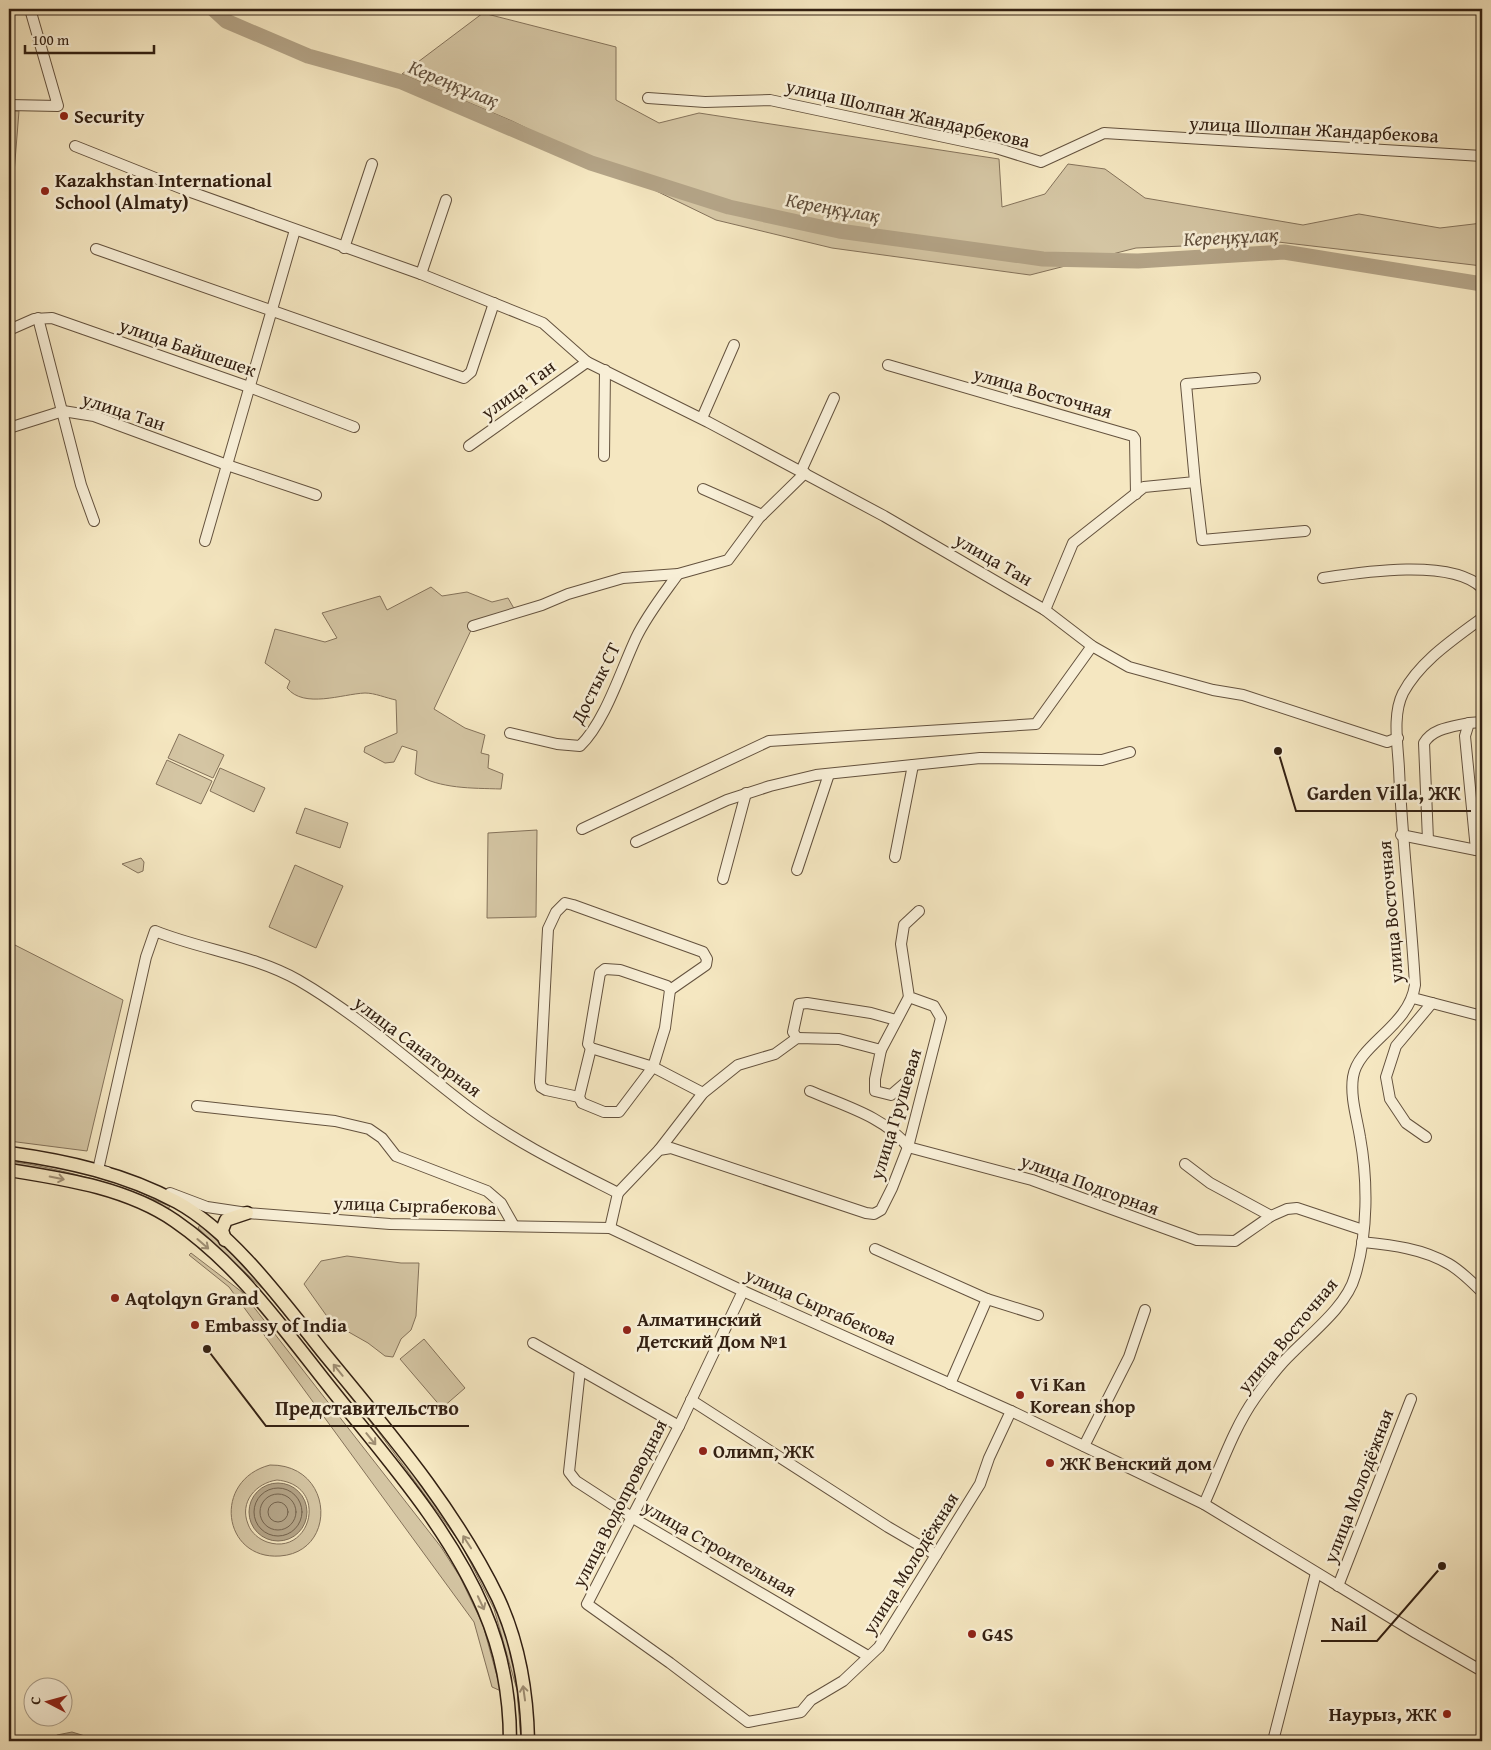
<svg xmlns="http://www.w3.org/2000/svg" width="1491" height="1750" viewBox="0 0 1491 1750" font-family="'Gentium Book Plus',serif">
<rect width="100%" height="100%" fill="#f5e7c1"/>
<filter id="stains"><feTurbulence type="fractalNoise" baseFrequency=".004" numOctaves="4"/><feColorMatrix values="0 0 0 0 .2 0 0 0 0 .09 0 0 0 0 .02 0 0 0 .5 -.17"/></filter>
<radialGradient id="worn" r=".72"><stop offset=".6" stop-color="#630" stop-opacity="0"/><stop offset="1" stop-color="#630" stop-opacity=".3"/></radialGradient>
<g fill="#d4c5a3" stroke="#84725a" fill-rule="evenodd">
<polygon points="483,13 616,47 616,100 659,123 699,113 999,159 1002,207 1045,194 1068,164 1105,169 1145,198 1303,225 1359,214 1440,228 1482,223 1482,266 1278,242 1136,248 1030,275 832,248 716,220 512,121 402,74"/>
<polygon points="9,111 19,111 11,211 9,219"/>
<path d="M431 587 442 596 467 592 492 602 508 598 516 612 473 626 434 709 465 728 485 735 481 753 489 755 488 768 503 774 501 789C471 788 441 789 415 774L417 751 402 746 394 762 385 763 364 752 365 747 397 733 396 700C386 698 375 693 365 693 342 694 304 709 287 688L290 681 265 663 275 629 325 642 337 638 322 613 380 596 387 610Z"/>
<polygon points="179,734 224,755 213,778 168,758"/>
<polygon points="167,760 212,781 201,804 156,784"/>
<polygon points="220,768 265,788 254,812 210,791"/>
<polygon points="305,808 348,823 340,848 296,833"/>
<polygon points="537,830 536,917 487,918 488,833"/>
<polygon points="141,858 144,862 143,871 138,873 122,864"/>
<polygon points="295,865 343,886 316,948 269,927"/>
<polygon points="9,942 123,1000 87,1151 9,1141"/>
<path d="M9 1161C65 1169 118 1185 170 1206L168 1209 116 1188 9 1165Z"/>
<polygon points="200,1225 269,1289 381,1428 464,1542 498,1608 521,1689 524,1741 521,1741 517,1690 494,1609 461,1544 377,1430 266,1292 198,1228"/>
<polygon points="191,1253 242,1292 441,1547 460,1577 483,1625 501,1691 492,1687 474,1622 229,1287 189,1255"/>
<polygon points="347,1256 401,1263 419,1263 416,1316 411,1330 401,1339 393,1357 385,1356 368,1343 331,1322 304,1284 321,1261"/>
<polygon points="424,1339 465,1388 442,1408 400,1359"/>
<path d="M270 1465C334 1464 338 1552 280 1556 222 1560 212 1480 270 1465ZM277 1480C330 1485 311 1557 267 1542 259 1539 251 1533 248 1524 239 1502 256 1483 277 1480Z"/>
</g>
<g fill="#b3a386" stroke="#806f58">
<circle cx="278" cy="1512" r="29"/>
<polygon points="72,1732 85,1736 92,1741 49,1741 57,1735"/>
</g>
<g fill="none" stroke-linecap="round" stroke-linejoin="round">
<g stroke="#73624c" stroke-width="1">
<circle cx="278" cy="1512" r="24"/>
<circle cx="278" cy="1512" r="18"/>
<circle cx="278" cy="1512" r="10"/>
</g>
<polyline stroke="#b3a386" stroke-width="15" points="213,9 226,21 308,56 402,82 591,163 729,207 839,231 1043,259 1138,261 1284,252 1482,284"/>
<g stroke="#64523e" stroke-width="12">
<g id="minor">
<polyline points="648,98 705,102 770,100 996,148 1041,162 1104,133 1482,156"/>
<polyline points="9,105 58,106 30,9"/>
<polyline points="75,146 188,191 421,274 543,323 587,362"/>
<polyline points="344,248 372,164"/>
<polyline points="96,249 464,378 471,372 494,303"/>
<polyline points="421,274 446,200"/>
<polyline points="38,318 81,485 94,521"/>
<polyline points="9,330 34,319 52,318 249,387 354,427"/>
<polyline points="888,365 1133,436 1135,439 1136,494"/>
<polyline points="702,418 734,345"/>
<polyline points="9,428 63,411 94,416 227,465 316,495"/>
<polyline points="469,446 587,362 708,422 884,516 1045,610 1092,646 1129,667 1213,690 1243,695 1387,742 1398,738"/>
<polyline points="604,456 605,370"/>
<polyline points="801,471 834,398"/>
<polyline points="1195,482 1202,540 1305,531"/>
<polyline points="703,489 762,515"/>
<polyline points="205,541 295,230"/>
<path d="M1323 578C1362 572 1452 558 1482 588"/>
<polyline points="1045,610 1073,543 1144,487 1195,482 1186,384 1255,378"/>
<polyline points="473,626 542,605 568,594 623,578 678,574 728,560 759,518 805,473"/>
<path d="M510 733 557 744 580 746C605 722 621 670 636 638 647 615 663 595 678 574"/>
<polyline points="582,829 769,741 1036,724 1092,646"/>
<polyline points="1401,835 1481,851"/>
<path d="M1428 840 1424 743C1433 728 1452 727 1469 723"/>
<polyline points="636,842 727,800 770,786 816,775 980,758 1102,760 1130,752"/>
<polyline points="1476,850 1465,736 1469,723 1482,722"/>
<polyline points="895,857 913,765"/>
<polyline points="797,870 829,774"/>
<polyline points="723,879 746,793"/>
<polygon points="605,969 620,970 667,986 670,990 665,1028 653,1067 591,1048 588,1044 600,973"/>
<polyline points="1413,998 1482,1016"/>
<polyline points="797,1038 793,1032 799,1004 807,1003 871,1013 896,1020"/>
<polyline points="591,1048 579,1097 582,1103 604,1112 619,1112 653,1067 703,1093"/>
<polyline points="881,1050 909,997"/>
<path d="M810 1091C842 1105 886 1117 908 1147L1032 1180 1197 1240 1235 1241 1271 1216 1287 1209 1297 1208 1363 1230"/>
<polyline points="579,1097 546,1090 541,1087 540,1082 548,929 556,912 565,903 573,905 703,952 707,959 706,965 670,990"/>
<polyline points="197,1106 335,1121 369,1129 382,1138 396,1156 487,1191 501,1203 514,1226"/>
<polyline points="1426,1137 1406,1123 1390,1099 1386,1077 1396,1046 1432,1003"/>
<polyline points="659,1150 703,1093 738,1065 775,1054 797,1038 839,1039 881,1050 875,1079 875,1091 891,1095 905,1083"/>
<polyline points="1185,1164 1210,1183 1271,1216"/>
<path d="M107 1172 98 1170 146 957 155 931C202 950 254 955 298 980 360 1016 414 1066 471 1109 517 1143 567 1167 618 1193L610 1228"/>
<polyline points="170,1193 207,1207 247,1213 390,1224 610,1228 743,1291 1011,1411 1204,1504 1416,1633 1482,1671"/>
<polyline points="618,1193 659,1150 671,1148 866,1213 874,1214 881,1210 892,1188 908,1147 941,1018 934,1006 909,997 901,944 904,925 919,911"/>
<path d="M1362 1242C1391 1245 1422 1248 1449 1264 1461 1271 1472 1282 1482 1292"/>
<polyline points="875,1249 987,1299 1038,1315"/>
<polyline points="743,1291 679,1426 587,1604 670,1663 748,1722 801,1712 811,1700 843,1681 879,1647 980,1484 989,1458 1011,1411"/>
<polyline points="533,1343 679,1426"/>
<polyline points="580,1370 569,1472 576,1481 633,1518 868,1656"/>
<polyline points="950,1384 987,1299"/>
<polyline points="691,1400 888,1527 936,1555"/>
<polyline points="1084,1446 1129,1357 1145,1310"/>
<path d="M1204 1504C1220 1469 1233 1429 1255 1398 1265 1384 1276 1369 1288 1357 1310 1334 1347 1306 1355 1276 1368 1233 1368 1181 1360 1137 1357 1118 1350 1097 1353 1077 1358 1044 1409 1027 1415 985 1411 913 1402 841 1399 769 1398 746 1392 715 1403 693 1420 661 1454 639 1482 618"/>
<polyline points="1338,1586 1411,1399"/>
<polyline points="1273,1741 1316,1573"/>
</g>
</g>
<g stroke="#332012" stroke-width="15">
<g id="major">
<path d="M9 1153C67 1161 125 1174 177 1202 233 1233 283 1302 323 1352 387 1430 454 1507 498 1598 519 1643 527 1692 528 1741"/>
<path d="M9 1170C65 1179 127 1188 175 1221 239 1265 285 1331 332 1390 387 1459 449 1528 484 1610 502 1652 510 1696 510 1741"/>
<polyline points="225,1240 222,1230 226,1220 247,1213"/>
</g>
</g>
<use href="#minor" stroke="#f8efd7" stroke-width="10"/>
<use href="#major" stroke="#f5e7c1" stroke-width="12"/>
</g>
<defs><path id="oneway-shaft" d="M-6 0H5M1.5-3L5.5 0L1.5 3" fill="none" stroke-width="1.6" stroke-linecap="round" stroke-linejoin="round" transform="scale(1.25)"/></defs>
<g stroke="#9e8d72">
<use href="#oneway-shaft" transform="translate(57 1178) rotate(11)"/>
<use href="#oneway-shaft" transform="translate(203 1244) rotate(41)"/>
<use href="#oneway-shaft" transform="translate(338 1370) rotate(-129)"/>
<use href="#oneway-shaft" transform="translate(371 1439) rotate(51)"/>
<use href="#oneway-shaft" transform="translate(467 1542) rotate(-123)"/>
<use href="#oneway-shaft" transform="translate(481 1603) rotate(65)"/>
<use href="#oneway-shaft" transform="translate(524 1693) rotate(-98)"/>
</g>
<g fill="#8f2418" stroke="#f8efd7" stroke-width="2">
<circle cx="64" cy="116" r="5"/>
<circle cx="45" cy="191" r="5"/>
<circle cx="115" cy="1298" r="5"/>
<circle cx="195" cy="1325" r="5"/>
<circle cx="627" cy="1330" r="5"/>
<circle cx="1020" cy="1395" r="5"/>
<circle cx="703" cy="1451" r="5"/>
<circle cx="1050" cy="1463" r="5"/>
<circle cx="972" cy="1634" r="5"/>
<circle cx="1447" cy="1714" r="5"/>
</g>
<g text-anchor="middle" dominant-baseline="central" stroke-width="5" stroke-linejoin="round" paint-order="stroke">
<g font-size="19" fill="#332012" stroke="#f8efd7">
<text transform="translate(908 113) rotate(13)">улица Шолпан Жандарбекова</text>
<text transform="translate(1314 129) rotate(3)">улица Шолпан Жандарбекова</text>
<text transform="translate(188 347) rotate(19)">улица Байшешек</text>
<text transform="translate(518 389) rotate(-36)">улица Тан</text>
<text transform="translate(1043 392) rotate(16)">улица Восточная</text>
<text transform="translate(124 411) rotate(18)">улица Тан</text>
<text transform="translate(994 559) rotate(30)">улица Тан</text>
<text transform="translate(595 683) rotate(-64)">Достык СТ</text>
<text transform="translate(1390 912) rotate(-95)">улица Восточная</text>
<text transform="translate(418 1046) rotate(37)">улица Санаторная</text>
<text transform="translate(895 1114) rotate(-73)">улица Грушевая</text>
<text transform="translate(1090 1184) rotate(20)">улица Подгорная</text>
<text transform="translate(415 1205) rotate(2)">улица Сыргабекова</text>
<text transform="translate(821 1306) rotate(24)">улица Сыргабекова</text>
<text transform="translate(1287 1335) rotate(-50)">улица Восточная</text>
<text transform="translate(1358 1486) rotate(-69)">улица Молодёжная</text>
<text transform="translate(619 1503) rotate(-63)">улица Водопроводная</text>
<text transform="translate(720 1548) rotate(30)">улица Строительная</text>
<text transform="translate(910 1563) rotate(-58)">улица Молодёжная</text>
</g>
<g font-size="19" font-weight="bold" fill="#332012" stroke="#f8efd7" text-anchor="start">
<text x="74" y="116">Security</text>
<text x="55" y="180">Kazakhstan International<tspan x="55" dy="22">School (Almaty)</tspan></text>
<text x="125" y="1298">Aqtolqyn Grand</text>
<text x="637" y="1319">Алматинский<tspan x="637" dy="22">Детский Дом №1</tspan></text>
<text x="205" y="1325">Embassy of India</text>
<text x="1030" y="1384">Vi Kan<tspan x="1030" dy="22">Korean shop</tspan></text>
<text x="713" y="1451">Олимп, ЖК</text>
<text x="1060" y="1463">ЖК Венский дом</text>
<text x="982" y="1634">G4S</text>
<text x="1437" y="1714" text-anchor="end">Наурыз, ЖК</text>
</g>
<g font-size="20" font-style="italic" fill="#604e3b" stroke="#f8efd7">
<text transform="translate(454 83) rotate(22)">Кереңқұлақ</text>
<text transform="translate(833 207) rotate(10)">Кереңқұлақ</text>
<text transform="translate(1231 236) rotate(-3)">Кереңқұлақ</text>
</g>
</g>
<path fill="none" stroke="#332012" stroke-width="2" d="M1278 751L1296 811H1471M207 1349L266 1426H469M1442 1566L1377 1641H1321"/>
<g fill="#332012" stroke="#f8efd7" stroke-width="2">
<circle cx="1278" cy="751" r="5"/>
<circle cx="207" cy="1349" r="5"/>
<circle cx="1442" cy="1566" r="5"/>
</g>
<g font-size="20" text-anchor="middle" font-weight="bold" fill="#332012" stroke="#f8efd7" stroke-width="5" stroke-linejoin="round" paint-order="stroke">
<text x="1384" y="800">Garden Villa, ЖК</text>
<text x="367" y="1415">Представительство</text>
<text x="1349" y="1631">Nail</text>
</g>
<rect width="1491" height="1750" fill="none" stroke="#f5e7c1" stroke-width="30"/>
<rect x="10" y="10" width="1471" height="1730" fill="none" stroke="#332012" stroke-width="2.5"/>
<rect x="15" y="15" width="1461" height="1720" fill="none" stroke="#332012"/>
<g transform="translate(48 1702) rotate(276)"><circle r="24" fill="#f8efd7" stroke="#a99c88"/>
<path d="M0-4L9 19L0 12L-9 19Z" fill="#8f2418"/>
<text y="-8" font-size="14" font-weight="bold" text-anchor="middle" fill="#332012">С</text>
</g>
<path d="M25 45v8h129v-8" fill="none" stroke="#332012" stroke-width="2.5"/>
<text x="32" y="45" font-size="15" fill="#332012" stroke="#f8efd7" stroke-width="4" paint-order="stroke">100 m</text>
<rect width="100%" height="100%" filter="url(#stains)"/>
<rect width="100%" height="100%" fill="url(#worn)"/>
</svg>
